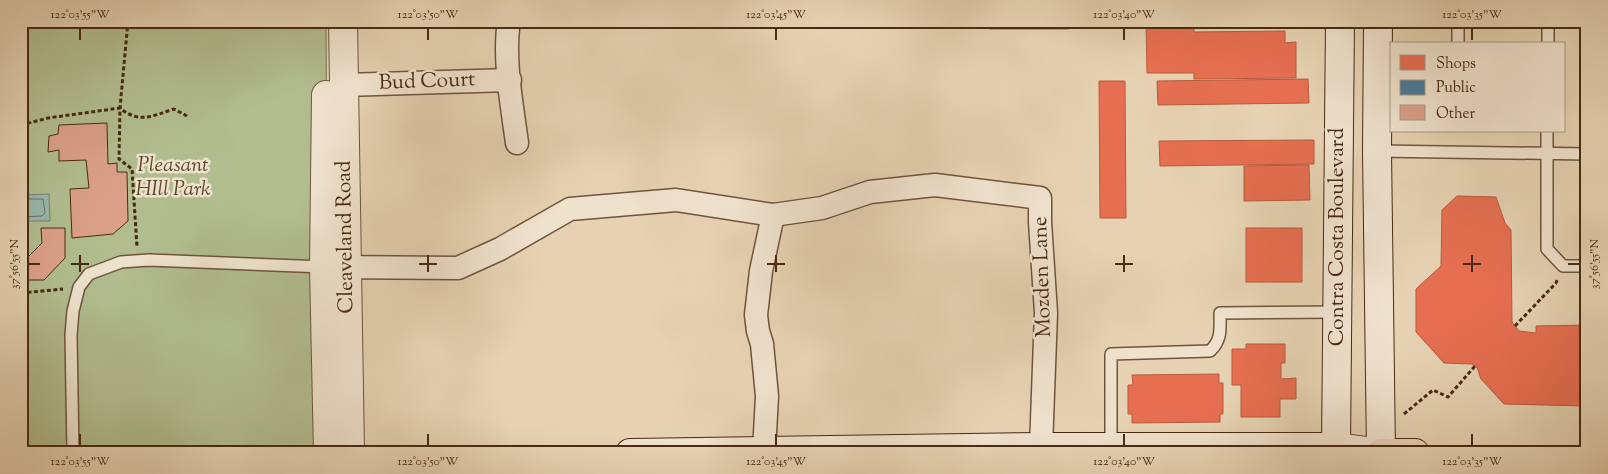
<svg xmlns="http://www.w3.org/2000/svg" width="1608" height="474" viewBox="0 0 1608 474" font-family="'Sorts Mill Goudy',serif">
<rect width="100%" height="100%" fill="#e6d2b2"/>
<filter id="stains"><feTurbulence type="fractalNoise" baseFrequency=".004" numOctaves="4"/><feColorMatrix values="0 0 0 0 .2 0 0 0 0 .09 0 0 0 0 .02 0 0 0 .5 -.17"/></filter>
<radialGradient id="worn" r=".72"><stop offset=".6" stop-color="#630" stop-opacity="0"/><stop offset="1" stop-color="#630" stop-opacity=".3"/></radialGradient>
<g fill="#b1bd8f" stroke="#7c7451">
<polygon points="21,21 326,21 328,453 21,453"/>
<rect x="990" y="21" width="78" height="8"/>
</g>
<polygon fill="#96b8ab" stroke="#777f6e" points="49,194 50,221 21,221 21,195"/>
<g fill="#e76f51" stroke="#b75a3e">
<polygon points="1146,21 1194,21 1194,32 1285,31 1285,43 1296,42 1296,78 1194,79 1194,73 1147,73"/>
<polygon points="1308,79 1309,103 1158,105 1157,81"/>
<polygon points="1099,81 1125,81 1126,218 1100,218"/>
<polygon points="1314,140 1314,164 1160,166 1159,141"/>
<polygon points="1309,165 1310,200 1244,201 1244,166"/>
<polygon points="1457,196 1496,197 1505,223 1511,230 1512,322 1519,331 1536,333 1536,326 1587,325 1587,406 1504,404 1481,379 1477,367 1472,364 1444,363 1416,332 1416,289 1441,266 1442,210"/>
<rect x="1246" y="228" width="56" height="54"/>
<polygon points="1246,344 1285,344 1285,363 1281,363 1281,379 1296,378 1296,399 1280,399 1280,417 1241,417 1241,385 1232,385 1232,349 1246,349"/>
<polygon points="1219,374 1219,383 1223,383 1223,414 1220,414 1220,422 1132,423 1132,414 1128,414 1128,385 1133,385 1132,375"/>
</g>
<polygon fill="#457b9d" stroke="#466374" points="21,338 24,338 25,369 21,369"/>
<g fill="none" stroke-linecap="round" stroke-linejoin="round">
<polyline stroke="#6f715f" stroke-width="1" points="21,199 43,199 45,213 42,216 21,217"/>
</g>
<g fill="#dba089" stroke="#482a13">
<polygon points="107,123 108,164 117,163 117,172 127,172 128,221 113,234 72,238 70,189 89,188 86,160 59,161 59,150 48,152 49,136 58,134 59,125"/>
<polygon points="41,228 65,228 65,258 44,280 21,280 21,261 25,260 42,243"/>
</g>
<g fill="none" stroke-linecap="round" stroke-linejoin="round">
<g stroke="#70543b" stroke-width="14">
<g id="service">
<polyline points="1548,21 1548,44"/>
<polyline points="1458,44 1458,21"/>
<polyline points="1547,131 1547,249 1563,266 1587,266"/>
<polyline points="1377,151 1587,154"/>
<path d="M1111 448V354L1210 351C1222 340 1220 329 1220 313L1337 312"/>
<polyline points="73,453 71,335 73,311 79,287 89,274 121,262 149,260 324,267"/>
</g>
</g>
<g stroke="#70543b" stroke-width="25">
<g id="minor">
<path d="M509 21C503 59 512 105 517 143"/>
<polyline points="344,85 510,80"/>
<polyline points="330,267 458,268 500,249 570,209 676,200 773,215 822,208 870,192 935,185 1040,198 1040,222 1046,313 1041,447"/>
<polyline points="764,451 767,396 762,344 758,331 756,315 761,271 773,215"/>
</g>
</g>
<g stroke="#70543b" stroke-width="30">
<g id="tertiary">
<polyline points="343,21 350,453"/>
<polyline points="326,95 324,267 328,453"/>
</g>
</g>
<g stroke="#482a13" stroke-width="30">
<g id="secondary">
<polyline points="1378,21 1377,151 1381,453"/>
<polyline points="630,453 1041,447 1336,447 1381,453"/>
<polyline points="1335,453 1336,447 1340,21"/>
</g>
</g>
<g stroke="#482a13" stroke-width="30">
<polyline id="motorway" points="1381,453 1415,453"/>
</g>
<g stroke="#482a13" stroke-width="3" stroke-dasharray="4 2.5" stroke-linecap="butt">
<polyline points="128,21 120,108 119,159 132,169 137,247"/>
<path d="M21 125 48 118 120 108C139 124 152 116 174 109L187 116"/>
<polyline points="21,293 63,289"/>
<polyline points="1515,326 1556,283 1558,278"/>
<polyline points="1404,414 1433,390 1448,397 1475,366"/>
</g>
<use href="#service" stroke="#efe2cd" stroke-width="11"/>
<use href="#minor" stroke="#efe2cd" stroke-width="22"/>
<use href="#tertiary" stroke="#efe2cd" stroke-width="28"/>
<use href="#secondary" stroke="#efe2cd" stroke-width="28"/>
<use href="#motorway" stroke="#e6d2b2" stroke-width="28"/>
</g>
<path fill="none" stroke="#482a13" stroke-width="2" d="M80 28V40M428 28V40M776 28V40M1124 28V40M1472 28V40M80 255V272M428 255V272M776 255V272M1124 255V272M1472 255V272M28 264H40M71 264H89M419 264H437M767 264H785M1115 264H1133M1463 264H1481M1568 264H1580M80 434V446M428 434V446M776 434V446M1124 434V446M1472 434V446"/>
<g text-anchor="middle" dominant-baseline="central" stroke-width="5" stroke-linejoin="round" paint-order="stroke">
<g font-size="21" fill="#482a13" stroke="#efe2cd">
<text transform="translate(427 82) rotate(-2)">Bud Court</text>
<text transform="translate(346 237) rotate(-91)">Cleaveland Road</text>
<text transform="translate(1338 237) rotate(-90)">Contra Costa Boulevard</text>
<text transform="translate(1043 277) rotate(-92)">Mozden Lane</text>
</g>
<g font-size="21" font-style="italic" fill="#5d472c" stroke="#efe2cd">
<text x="173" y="166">Pleasant<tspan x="173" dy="24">HIll Park</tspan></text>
</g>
</g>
<rect width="1608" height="474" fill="none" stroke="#e6d2b2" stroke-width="55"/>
<rect x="1390" y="42" width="175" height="90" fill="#efe2cd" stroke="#ac9883"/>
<rect x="1400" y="55" width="25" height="15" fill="#e76f51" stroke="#ac9883"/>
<text x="1436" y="68" font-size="15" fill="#482a13">Shops</text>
<rect x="1400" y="80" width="25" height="15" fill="#457b9d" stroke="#ac9883"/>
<text x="1436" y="92" font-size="15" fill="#482a13">Public</text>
<rect x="1400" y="105" width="25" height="15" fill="#dba089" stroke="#ac9883"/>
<text x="1436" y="118" font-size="15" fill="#482a13">Other</text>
<rect x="28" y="28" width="1552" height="418" fill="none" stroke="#482a13" stroke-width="2"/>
<g font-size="12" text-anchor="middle" fill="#482a13">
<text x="80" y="18">122°03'55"W</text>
<text x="428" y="18">122°03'50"W</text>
<text x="776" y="18">122°03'45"W</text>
<text x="1124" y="18">122°03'40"W</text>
<text x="1472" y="18">122°03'35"W</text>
<text transform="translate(14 264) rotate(-90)" y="4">37°56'55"N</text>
<text transform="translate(1594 264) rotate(-90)" y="4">37°56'55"N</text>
<text x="80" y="465">122°03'55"W</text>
<text x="428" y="465">122°03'50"W</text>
<text x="776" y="465">122°03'45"W</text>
<text x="1124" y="465">122°03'40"W</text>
<text x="1472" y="465">122°03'35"W</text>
</g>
<rect width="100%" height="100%" filter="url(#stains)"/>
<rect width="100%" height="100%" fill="url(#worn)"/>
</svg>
